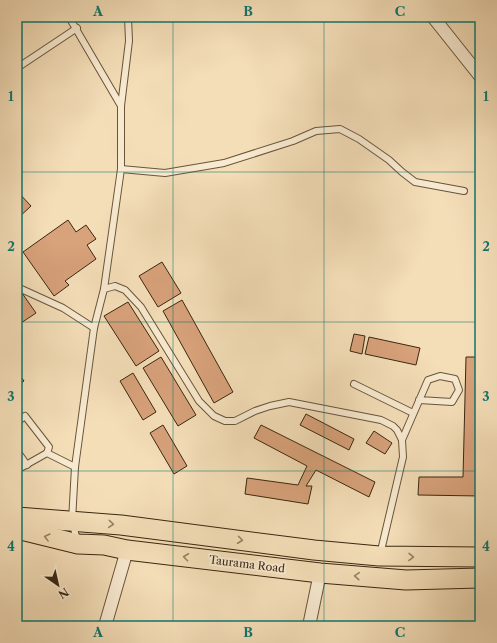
<svg xmlns="http://www.w3.org/2000/svg" width="497" height="643" viewBox="0 0 497 643" font-family="'Libre Caslon Text',serif">
<rect width="100%" height="100%" fill="#f4deb8"/>
<filter id="stains"><feTurbulence type="fractalNoise" baseFrequency=".005" numOctaves="4"/><feColorMatrix values="0 0 0 0 .2 0 0 0 0 .09 0 0 0 0 .02 0 0 0 .5 -.17"/></filter>
<radialGradient id="worn" r=".72"><stop offset=".6" stop-color="#630" stop-opacity="0"/><stop offset="1" stop-color="#630" stop-opacity=".3"/></radialGradient>
<g fill="#d8a27b" stroke="#3a2710">
<polygon points="17,191 31,206 17,219"/>
<polygon points="68,220 76,232 86,225 96,239 87,245 96,259 65,281 69,285 54,296 23,252"/>
<polygon points="162,262 181,293 158,307 139,276"/>
<polygon points="22,293 36,313 18,325 21,329 17,332 17,296"/>
<polygon points="182,300 233,392 214,403 163,311"/>
<polygon points="128,302 159,351 136,366 104,316"/>
<polygon points="354,334 365,336 362,354 350,351"/>
<polygon points="369,337 420,348 416,365 365,354"/>
<polygon points="161,357 196,415 178,426 143,368"/>
<polygon points="466,357 480,357 480,496 418,495 419,477 463,477"/>
<polygon points="17,371 24,381 17,386"/>
<polygon points="133,373 156,412 143,420 120,381"/>
<polygon points="306,414 354,439 349,450 300,425"/>
<polygon points="163,425 187,466 174,474 150,433"/>
<polygon points="261,425 375,482 369,497 316,470 306,486 312,486 308,504 245,494 247,478 298,485 307,466 254,438"/>
<polygon points="374,431 392,443 385,454 366,443"/>
</g>
<g fill="none" stroke-linecap="round" stroke-linejoin="round">
<g stroke="#68553a" stroke-width="8">
<g id="service">
<polyline points="69,17 121,106"/>
<polyline points="17,68 77,28"/>
<polyline points="121,169 165,173 224,163 293,141 316,131 340,129 359,139 389,160 402,172 415,182 464,191"/>
<polyline points="17,288 19,288 63,308 94,328"/>
<polyline points="104,289 115,286 125,290 141,307 199,401 214,416 225,421 235,421 255,411 270,406 289,402 381,420 393,426 397,430 402,440 403,457 380,555"/>
<polyline points="354,384 413,413"/>
<polyline points="17,422 25,416 49,447 47,453"/>
<polyline points="402,440 428,380 440,376 455,379 459,390 452,402 419,400"/>
<polyline points="17,451 27,465"/>
<polyline points="17,470 47,453 75,467"/>
<polyline points="77,540 72,521 75,467 94,328 104,289 121,169 121,106 129,41 128,17"/>
</g>
</g>
<g stroke="#68553a" stroke-width="14">
<g id="minor">
<polyline points="433,17 480,76"/>
<polyline points="105,626 127,550"/>
<polyline points="309,626 320,573"/>
</g>
</g>
<g stroke="#3a2710" stroke-width="21">
<g id="primary">
<polyline points="17,517 121,525 314,550 379,556 480,557"/>
<polyline points="17,529 78,544 104,545 127,550 320,573 406,580 480,578"/>
</g>
</g>
<use href="#service" stroke="#f8ead1" stroke-width="6"/>
<use href="#minor" stroke="#f8ead1" stroke-width="12"/>
<use href="#primary" stroke="#f4deb8" stroke-width="19"/>
</g>
<defs><path id="oneway-chevron" d="M-2-3.5L2.5 0L-2 3.5" fill="none" stroke-width="1.6" stroke-linecap="round" stroke-linejoin="round"/></defs>
<g stroke="#978264">
<use href="#oneway-chevron" transform="translate(111 524) rotate(5)"/>
<use href="#oneway-chevron" transform="translate(47 537) rotate(-166)"/>
<use href="#oneway-chevron" transform="translate(240 540) rotate(7)"/>
<use href="#oneway-chevron" transform="translate(186 557) rotate(-173)"/>
<use href="#oneway-chevron" transform="translate(411 557) rotate(1)"/>
<use href="#oneway-chevron" transform="translate(357 576) rotate(-176)"/>
</g>
<path fill="none" stroke="#0f766e" stroke-width="1" stroke-opacity="0.55" d="M173 17V626M324 17V626M17 172H480M17 322H480M17 471H480"/>
<g text-anchor="middle" dominant-baseline="central" stroke-width="4" stroke-linejoin="round" paint-order="stroke">
<g font-size="11" fill="#3a2710" stroke="#f8ead1">
<text transform="translate(247 564) rotate(7)">Taurama Road</text>
</g>
</g>
<rect width="497" height="643" fill="none" stroke="#f4deb8" stroke-width="44"/>
<g transform="translate(58 585) rotate(146)" stroke="#f8ead1" stroke-width="3" paint-order="stroke">
<path d="M0-3L7 15L0 10L-7 15Z" fill="#3a2710"/>
<text y="-6" font-size="11" font-weight="bold" text-anchor="middle" fill="#3a2710">N</text>
</g>
<rect x="22" y="22" width="453" height="599" fill="none" stroke="#0f766e" stroke-width="1.5"/>
<g font-size="13" text-anchor="middle" font-weight="bold" fill="#0f766e">
<text x="98" y="16">A</text>
<text x="248" y="16">B</text>
<text x="400" y="16">C</text>
<text x="11" y="101">1</text>
<text x="486" y="101">1</text>
<text x="11" y="251">2</text>
<text x="486" y="251">2</text>
<text x="11" y="401">3</text>
<text x="486" y="401">3</text>
<text x="11" y="551">4</text>
<text x="486" y="551">4</text>
<text x="98" y="637">A</text>
<text x="248" y="637">B</text>
<text x="400" y="637">C</text>
</g>
<rect width="100%" height="100%" filter="url(#stains)"/>
<rect width="100%" height="100%" fill="url(#worn)"/>
</svg>
